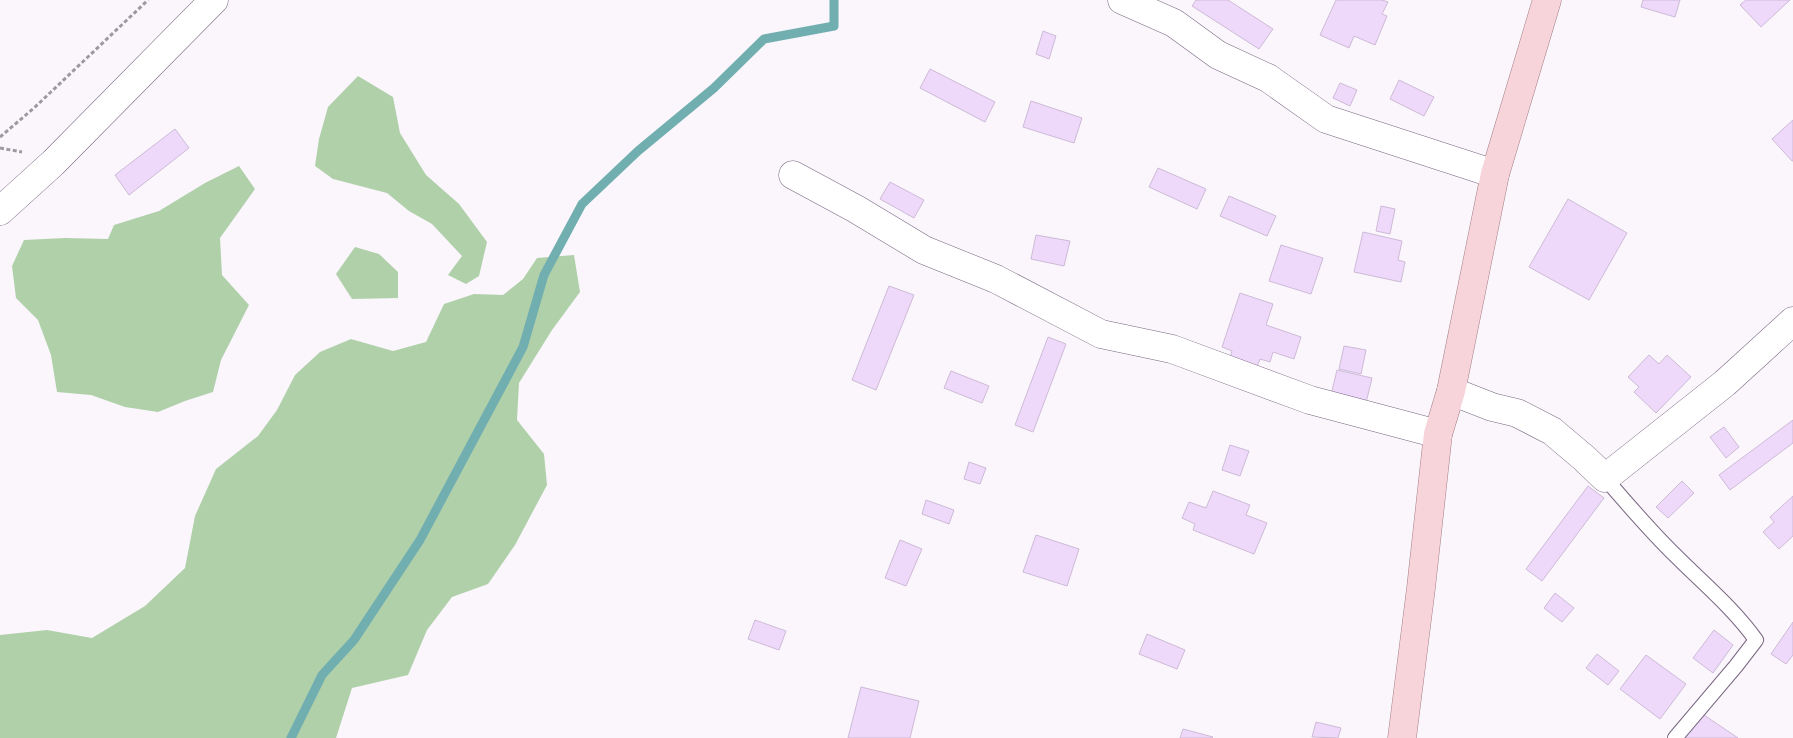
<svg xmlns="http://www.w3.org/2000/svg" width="1793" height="738" viewBox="0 0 1793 738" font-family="Barlow,sans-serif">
<rect width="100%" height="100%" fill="#faf6fc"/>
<g fill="#b0d0aa">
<polygon points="358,76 393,97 400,133 426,175 459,204 487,242 479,276 466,284 448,275 462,256 432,224 409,211 387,193 333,179 315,166 319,139 328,107"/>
<polygon points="239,166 255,189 220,238 222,275 249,305 221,360 213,392 185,401 158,412 125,407 91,395 57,392 51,355 38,320 16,298 12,266 24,240 65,238 108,239 114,225 159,211 205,183"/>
<polygon points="355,247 379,254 398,272 398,298 352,299 336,274"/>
<polygon points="574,255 580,292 552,330 519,383 517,420 544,454 547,485 515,545 488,584 452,597 427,630 408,675 352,688 336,738 0,738 0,635 47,630 92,638 145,606 185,568 195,516 216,469 258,436 277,410 295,375 320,352 351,339 393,351 426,342 444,304 474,294 503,295 523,279 537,258"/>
</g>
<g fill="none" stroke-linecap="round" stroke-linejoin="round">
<polyline stroke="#71aeb0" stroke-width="9" points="291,738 322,675 354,640 420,540 523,347 544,275 582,204 638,151 714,88 764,39 834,26 834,0"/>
</g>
<g fill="#efd9fa" stroke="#cdbad7">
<polygon points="1196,0 1228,0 1273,29 1259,49 1192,6"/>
<polygon points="1336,0 1382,0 1388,2 1382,14 1387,16 1375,45 1354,36 1349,48 1320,35"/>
<polygon points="1643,0 1680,0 1675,17 1641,7"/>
<polygon points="1746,0 1790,0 1761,27 1740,5"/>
<polygon points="1043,31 1056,36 1049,59 1036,54"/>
<polygon points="930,69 995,102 985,122 920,88"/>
<polygon points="1399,80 1434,97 1424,116 1390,99"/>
<polygon points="1340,83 1357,90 1350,106 1333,98"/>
<polygon points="1031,101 1082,118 1074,143 1023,127"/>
<polygon points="1793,120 1793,161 1792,161 1772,139"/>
<polygon points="175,129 189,148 129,195 115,175"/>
<polygon points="1158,168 1206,189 1197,209 1149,187"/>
<polygon points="890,182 924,200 914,218 880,199"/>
<polygon points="1229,196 1276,216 1267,236 1220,216"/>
<polygon points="1568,199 1627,233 1589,300 1529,267"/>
<polygon points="1381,206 1395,209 1390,234 1376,231"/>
<polygon points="1363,232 1402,241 1398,260 1405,262 1401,282 1354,272"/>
<polygon points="1036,235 1070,241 1064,266 1031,259"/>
<polygon points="1281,245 1323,258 1311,294 1269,281"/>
<polygon points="889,286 914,295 876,390 852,380"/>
<polygon points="1240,293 1273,304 1266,325 1301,337 1294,359 1273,352 1270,362 1260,359 1257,367 1230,358 1232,351 1222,347"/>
<polygon points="1048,337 1066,344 1033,432 1015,425"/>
<polygon points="1344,346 1366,350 1361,374 1339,369"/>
<polygon points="1649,355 1659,364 1667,355 1691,377 1656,413 1634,392 1639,387 1628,377"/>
<polygon points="1337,370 1372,378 1365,407 1330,399"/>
<polygon points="951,371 989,386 982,403 944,388"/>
<polygon points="1793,420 1793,443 1730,490 1719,475"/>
<polygon points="1724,427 1739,447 1726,458 1710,437"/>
<polygon points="1230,445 1249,451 1240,476 1222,470"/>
<polygon points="969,462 986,468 980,484 964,479"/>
<polygon points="1682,481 1694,493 1668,518 1656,507"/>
<polygon points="1588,486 1604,498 1542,581 1526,569"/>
<polygon points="1213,491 1250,505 1246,515 1267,523 1254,554 1193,530 1195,524 1182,518 1189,502 1206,508"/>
<polygon points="1793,496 1793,536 1779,549 1763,532 1774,522 1770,517"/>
<polygon points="926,500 954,510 949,524 922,514"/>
<polygon points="1036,535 1079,549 1067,586 1023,572"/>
<polygon points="900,540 922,549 906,586 885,578"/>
<polygon points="1555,593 1574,608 1562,622 1544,608"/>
<polygon points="755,620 786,631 779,650 748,639"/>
<polygon points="1793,622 1793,655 1786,664 1771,654"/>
<polygon points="1714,630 1733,645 1713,673 1693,658"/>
<polygon points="1147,634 1185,650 1177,669 1139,654"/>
<polygon points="1597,654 1619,671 1608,685 1586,668"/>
<polygon points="1646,655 1686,684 1660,719 1620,689"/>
<polygon points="861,687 919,701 910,738 848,738"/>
<polygon points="1701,713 1738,738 1685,738"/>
<polygon points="1316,722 1341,728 1338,738 1312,737"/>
<polygon points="1183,729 1213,737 1212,738 1180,738"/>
</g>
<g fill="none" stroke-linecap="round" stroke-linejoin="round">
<g stroke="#786681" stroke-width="16">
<path id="lane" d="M1605 478C1628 505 1651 532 1677 557 1704 584 1734 609 1756 640L1736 666 1675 738"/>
</g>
<g stroke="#786681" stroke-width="29">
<g id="street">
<polyline points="1122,0 1174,23 1218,55 1268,78 1326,119 1495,174"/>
<polyline points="793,175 856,209 924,250 996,279 1101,334 1172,349 1310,400 1438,434"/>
<polyline points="0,211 53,163 214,0"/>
<polyline points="1451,391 1492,407 1517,413 1552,431 1584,458 1605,478 1725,383 1793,321"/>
</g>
</g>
<g stroke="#a57e87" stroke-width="29">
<polyline id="primary" points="1402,738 1421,588 1438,434 1451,391 1495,174 1547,0"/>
</g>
<g stroke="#9d99a0" stroke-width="3" stroke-dasharray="4 2.5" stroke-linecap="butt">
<polyline points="0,137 34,108 148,0"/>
<polyline points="0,148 22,152"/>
</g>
<use href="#lane" stroke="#fff" stroke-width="14"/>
<use href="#street" stroke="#fff" stroke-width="28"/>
<use href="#primary" stroke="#f6d4d9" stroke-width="28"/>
</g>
</svg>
